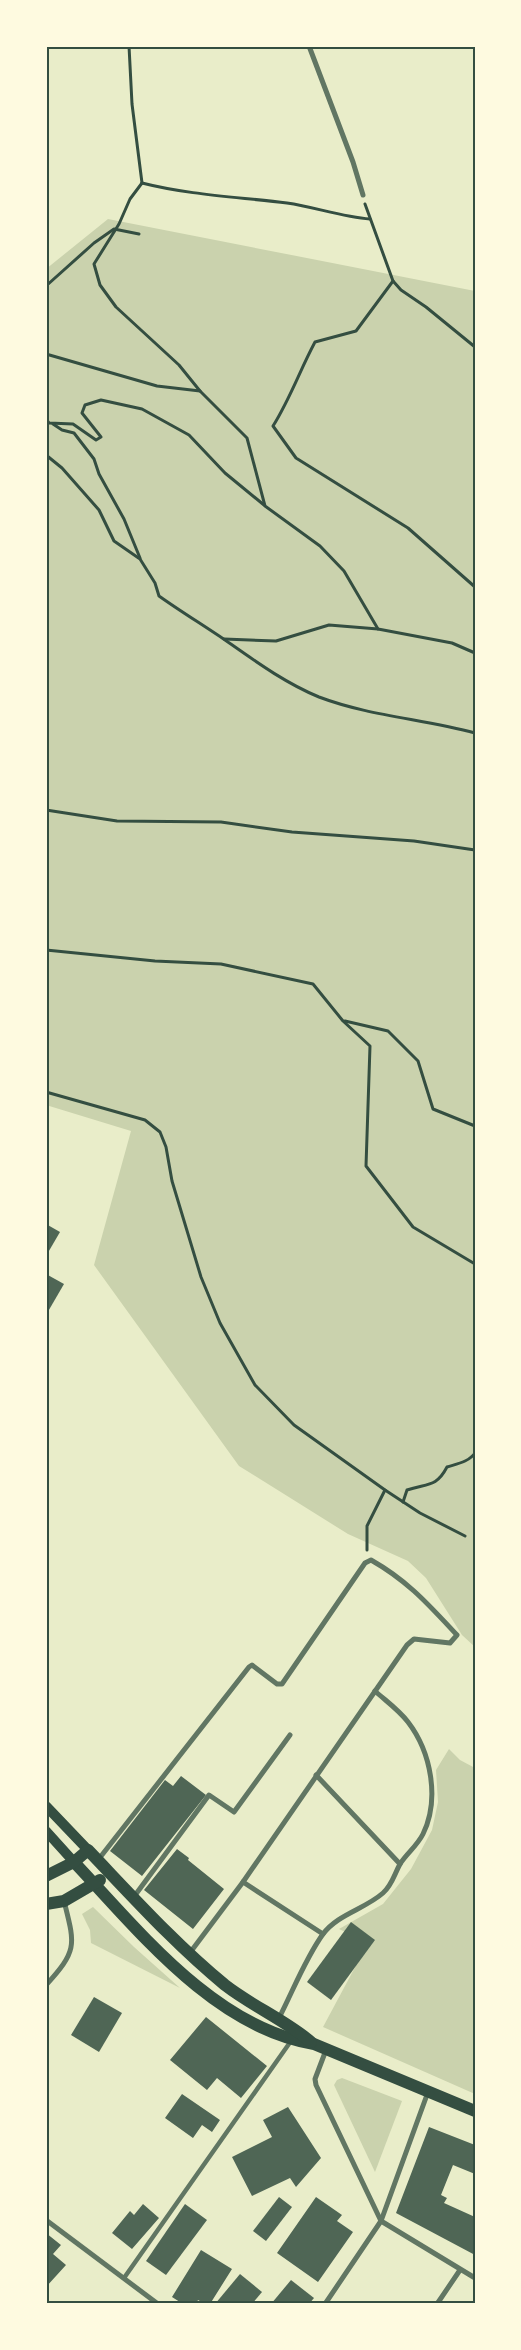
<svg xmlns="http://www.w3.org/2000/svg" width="521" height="2350" viewBox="0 0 521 2350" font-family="'Noto Sans',sans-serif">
<rect width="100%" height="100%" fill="#e9edc9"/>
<g fill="#cad2ad">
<polygon points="108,219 475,291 475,1647 462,1635 426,1578 408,1561 348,1534 239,1466 94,1265 131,1131 46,1105 46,269"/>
<polygon points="449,1749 460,1760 475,1768 475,2094 323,2027 368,1943 339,1929 383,1904 411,1869 432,1830 438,1802 436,1770"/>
<polygon points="93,1907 134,1947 180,1988 91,1943 90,1930 82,1914"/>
<polygon points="342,2078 402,2101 375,2172 334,2085 337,2080"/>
</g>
<g fill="#4f6655">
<polygon points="46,1224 60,1232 46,1256"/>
<polygon points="46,1274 64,1284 46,1315"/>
<polygon points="181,1776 206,1795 142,1876 110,1851 165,1780 173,1786"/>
<polygon points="177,1849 189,1858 188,1860 224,1889 193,1929 144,1890"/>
<polygon points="351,1922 375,1940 331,2000 307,1982"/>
<polygon points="94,1997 122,2013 99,2052 71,2035"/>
<polygon points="206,2017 267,2066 241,2098 217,2078 207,2090 170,2060"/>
<polygon points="182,2094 220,2120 212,2132 202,2125 193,2138 165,2118"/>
<polygon points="288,2107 321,2158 296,2187 290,2178 252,2196 232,2157 272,2137 263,2120"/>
<polygon points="429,2127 475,2145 475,2174 453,2165 441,2195 447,2198 444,2203 475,2217 475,2255 396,2213"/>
<polygon points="279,2197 292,2207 266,2241 253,2231"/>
<polygon points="316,2197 342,2215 337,2221 353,2232 318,2282 277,2253"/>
<polygon points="143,2204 159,2218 132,2249 112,2233 130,2211 134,2215"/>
<polygon points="185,2204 207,2220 166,2275 146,2261"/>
<polygon points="46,2233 61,2245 53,2254 66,2265 46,2287"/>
<polygon points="201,2250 232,2269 210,2304 205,2304 198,2300 196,2304 183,2304 172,2297"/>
<polygon points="240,2274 262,2292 252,2304 215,2304"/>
<polygon points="291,2280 314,2298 309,2304 271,2304"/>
</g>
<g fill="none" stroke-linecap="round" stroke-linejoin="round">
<g stroke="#344e41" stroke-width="3">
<polyline points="129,46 132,104 142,183"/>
<polyline points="142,183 130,199 119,224 94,264 100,285 116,307 179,365 200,391"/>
<path d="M142 183C189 195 239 197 287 203 315 207 342 217 370 219"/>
<polyline points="365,204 393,281 401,290 426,307 475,347"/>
<path d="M393 281 356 331 315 342C300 370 290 399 273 426L296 458 408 528 475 587"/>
<polyline points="46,286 94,243 114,229 139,234"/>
<polyline points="46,354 157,386 200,391 247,438 265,506 320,546 344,571 378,629 452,643 475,653"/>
<polyline points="46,419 49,423 73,424 96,440 101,437 82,413 85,405 101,400 142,409 189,435 225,473 264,505"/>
<polyline points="53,424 62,430 74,433 94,459 99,474 124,519 140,558"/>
<path d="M46 455 62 468 99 510 114 541 140 559 155 583 159 596C180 611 203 625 225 640 255 661 285 683 319 697 369 716 424 719 475 733"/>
<polyline points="224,639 276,641 329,625 378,629"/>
<polyline points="46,810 117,821 221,822 292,832 414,841 475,850"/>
<polyline points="46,950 155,961 221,964 313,984 343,1021 370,1046 366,1166 413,1227 475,1264"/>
<polyline points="345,1021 388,1031 418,1061 433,1109 475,1126"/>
<polyline points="46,1092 145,1120 160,1132 166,1147 172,1181 201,1277 220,1323 255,1385 294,1425 385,1490 420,1513 465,1536"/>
<polyline points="475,1440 475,1441"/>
<path d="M403 1502 407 1490C427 1483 436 1488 447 1467 456 1464 469 1462 475 1453"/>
<polyline points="367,1550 367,1526 385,1490"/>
</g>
<polyline stroke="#617663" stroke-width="4.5" points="124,2278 291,2041"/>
<g stroke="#617663" stroke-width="5">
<polyline points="309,46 353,162 363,195"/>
<polyline points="316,1775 400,1864"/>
<path d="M98 1860 249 1667 252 1665 277 1684H282L365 1563 371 1560C408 1581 428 1604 457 1635L450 1643 414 1639 407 1645 243 1882 189 1954"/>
<polyline points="243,1882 323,1934"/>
<polyline points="133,1898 209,1795 234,1812 290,1735"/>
<path d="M46 1985C78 1950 75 1945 64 1901"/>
<path d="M279 2018C293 1991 305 1959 323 1934 338 1914 365 1909 383 1893 392 1885 394 1875 400 1864 407 1853 417 1846 423 1834 440 1799 431 1752 408 1722 399 1710 386 1701 375 1691"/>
<polyline points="326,2050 315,2079 316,2085 381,2221 475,2278"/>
<polyline points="46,2220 158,2304"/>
<polyline points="325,2304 381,2221 428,2092"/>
<polyline points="437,2304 460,2270"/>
</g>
<g stroke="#344e41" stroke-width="10">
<polyline points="46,1806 88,1850"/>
<polyline points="46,1831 74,1862"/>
</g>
<g stroke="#344e41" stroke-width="12">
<path d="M74 1862C139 1931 215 2028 314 2044L475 2111"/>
<path d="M46 1876 74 1862 88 1850C132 1896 175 1944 225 1985 252 2006 285 2020 311 2042"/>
<polyline points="46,1904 64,1901 100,1880"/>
</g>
</g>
<rect width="521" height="2350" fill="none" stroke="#fefae0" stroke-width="95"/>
<rect x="48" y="48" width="426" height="2254" fill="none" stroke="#344e41" stroke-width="2"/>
</svg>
